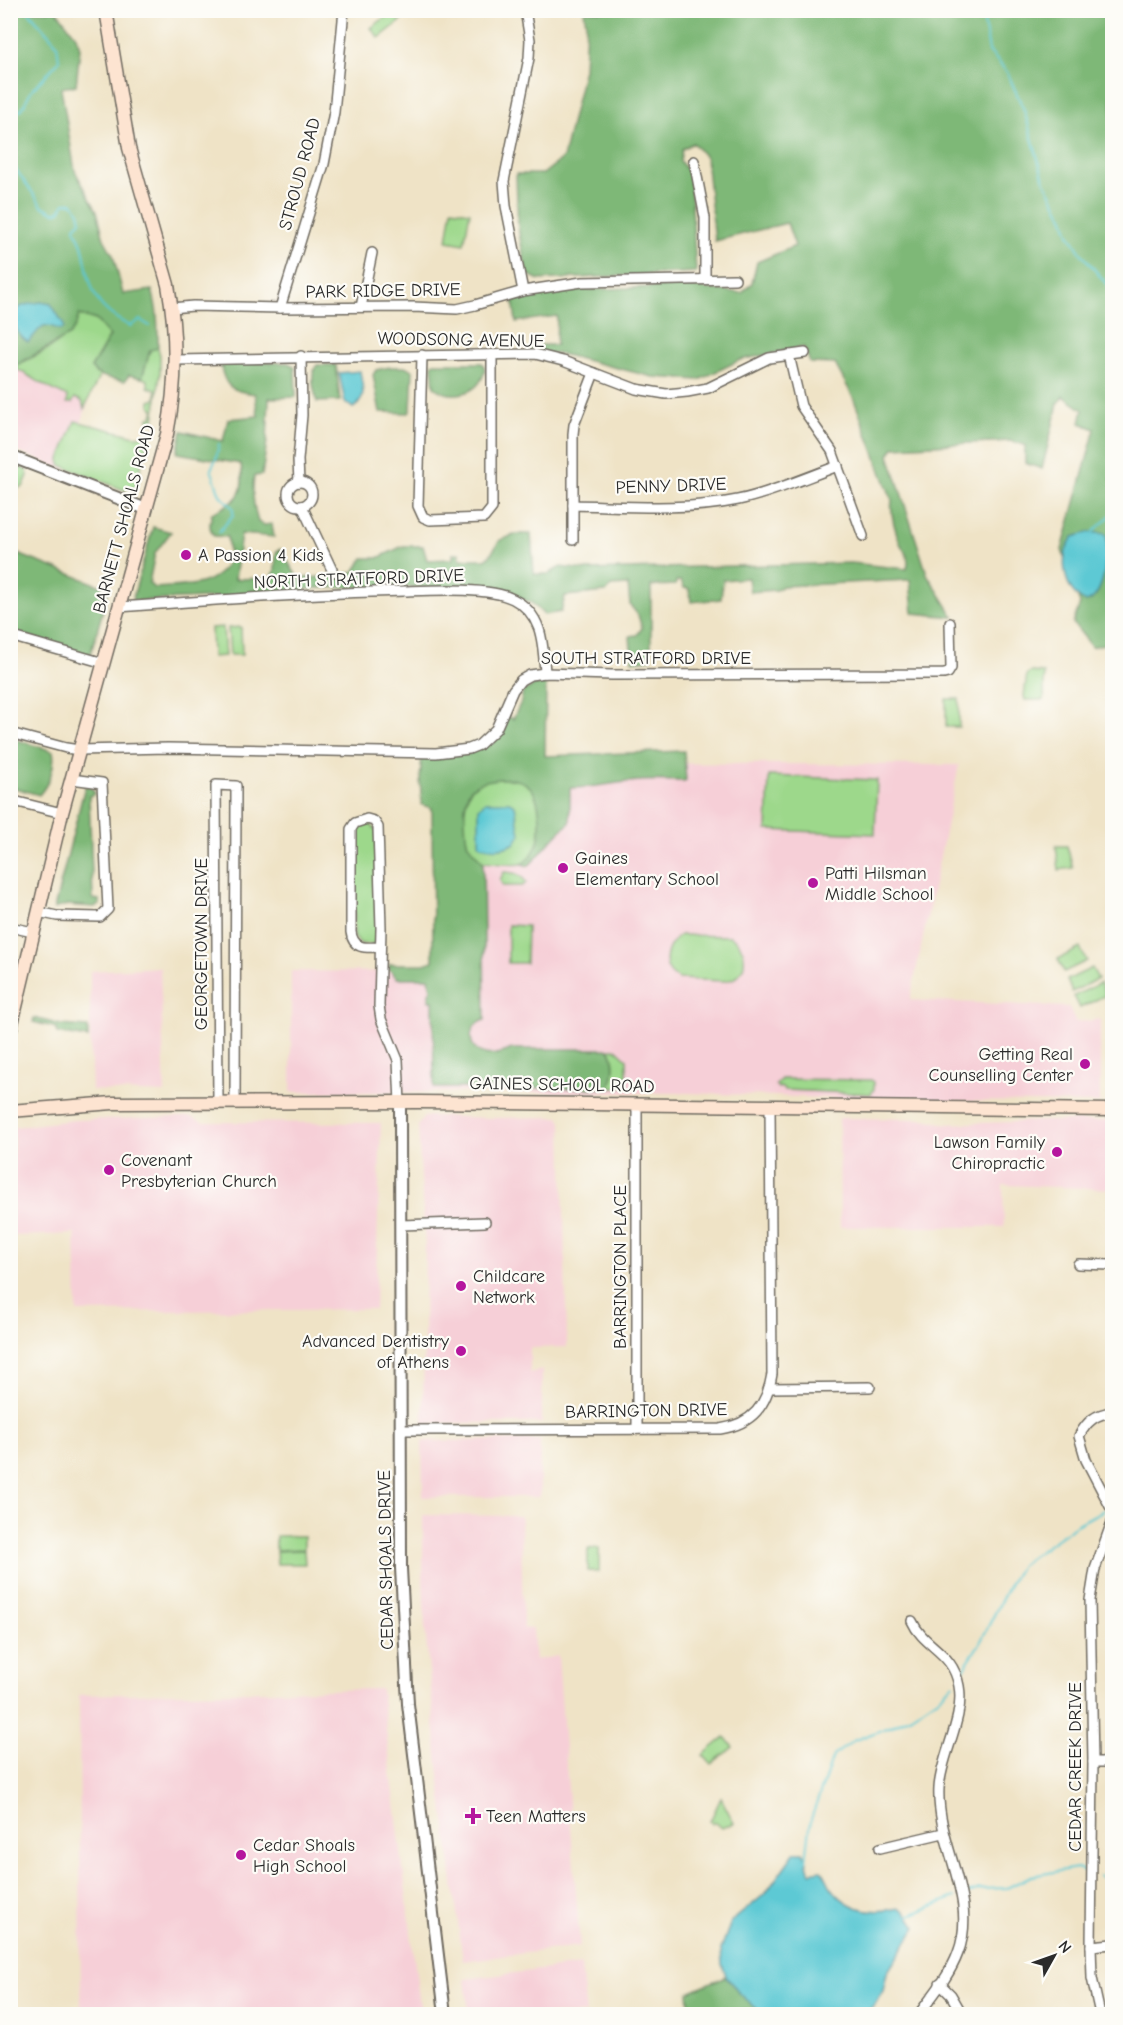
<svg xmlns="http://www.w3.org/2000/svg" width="1123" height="2025" viewBox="0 0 1123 2025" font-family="'Comic Neue',sans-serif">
<rect width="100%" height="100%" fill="#fdfcf7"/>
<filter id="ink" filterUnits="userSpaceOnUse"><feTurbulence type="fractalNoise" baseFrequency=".0167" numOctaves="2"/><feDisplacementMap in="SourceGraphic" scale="12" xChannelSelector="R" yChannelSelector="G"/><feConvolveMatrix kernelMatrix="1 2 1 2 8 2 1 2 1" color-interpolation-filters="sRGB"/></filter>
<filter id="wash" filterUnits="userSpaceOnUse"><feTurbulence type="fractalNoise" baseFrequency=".008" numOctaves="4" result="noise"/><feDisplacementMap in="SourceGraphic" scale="24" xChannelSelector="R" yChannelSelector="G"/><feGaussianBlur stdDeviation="1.35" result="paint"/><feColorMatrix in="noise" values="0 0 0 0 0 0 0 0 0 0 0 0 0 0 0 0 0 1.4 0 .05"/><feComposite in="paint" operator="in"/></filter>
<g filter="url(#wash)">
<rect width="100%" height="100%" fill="#efe3c6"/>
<g fill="#f6cfd7">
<polygon points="10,336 20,349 90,397 65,470 11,449"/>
<polygon points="435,762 959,765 910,1000 1069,1007 1076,1022 1100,1019 1100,1103 889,1100 688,1093 291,1092 291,971 434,972"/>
<polygon points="160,967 165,1093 92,1090 90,1039 90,971"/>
<polygon points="431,1116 492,1118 559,1117 562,1122 567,1347 530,1348 530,1373 542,1370 542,1423 423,1423 425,1245 418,1126 424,1117"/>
<polygon points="184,1117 192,1117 203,1122 381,1123 375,1309 77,1312 75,1234 12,1236 14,1127 75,1120"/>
<polygon points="839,1118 925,1119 945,1124 1048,1121 1112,1121 1112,1189 1003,1185 1004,1227 840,1227"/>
<polygon points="540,1440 540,1497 423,1497 422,1441"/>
<polygon points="423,1515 521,1516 523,1628 533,1629 535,1660 558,1656 580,1946 463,1961 438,1766 425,1628 423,1580"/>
<polygon points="381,1689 421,2014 81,2014 79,1695"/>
<polygon points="581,1965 586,2014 469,2014 465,1979"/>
</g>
<g fill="#9dd88b" stroke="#64825b" stroke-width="1.5">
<polygon points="394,11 401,21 379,38 371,28"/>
<polygon points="452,209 470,212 464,244 447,241"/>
<path d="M79 315 96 320 110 336 91 368 95 373 100 375 84 409 82 401 75 398 72 403H67L68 397C48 389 32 377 13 367 37 355 71 342 79 315Z"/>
<polygon points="158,348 160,355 160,375 154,421 148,420 149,417 152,417 154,409 150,405 150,401 156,399 156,390 148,387 148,380 142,378 150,349"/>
<polygon points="75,421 135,436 150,435 137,480 139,481 135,488 124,490 60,465 60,459"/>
<polygon points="10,464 27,470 28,476 23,487 11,489"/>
<polygon points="223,627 225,656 212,657 211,628"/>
<polygon points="241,627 242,655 230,655 228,628"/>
<polygon points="1031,672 1044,673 1044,700 1025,700 1024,696 1027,674"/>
<rect x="946" y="699" width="13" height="28"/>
<polygon points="769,776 877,780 875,834 767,830"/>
<path d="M514 778C522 780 529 783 533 790 543 808 545 852 524 863 516 867 492 863 483 862 478 857 471 851 468 844 462 829 462 792 477 783 487 778 503 779 514 778Z"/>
<polygon points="368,821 377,831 377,941 373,944 361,944 354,937 356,828"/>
<polygon points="1056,846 1067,846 1073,868 1059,870"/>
<path d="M504 872C513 872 522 874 526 883L522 886H503L500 880Z"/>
<polygon points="508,925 527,926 526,963 508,963"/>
<path d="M680 935 730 936C750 947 750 979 724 981L679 979C659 970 665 945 680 935Z"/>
<polygon points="1080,948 1087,961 1064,972 1058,959"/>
<polygon points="1092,968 1098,979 1072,992 1067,980"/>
<polygon points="1100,983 1106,995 1080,1008 1074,996"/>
<path d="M609 1049H616L627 1059V1081L621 1088H609C614 1076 616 1061 609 1049Z"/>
<polygon points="781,1079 871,1080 874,1082 874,1089 871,1094 785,1090 780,1087 778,1088 776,1085"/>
<polygon points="276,1536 304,1536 304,1549 276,1550"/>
<polygon points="599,1548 599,1572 588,1571 588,1549"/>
<polygon points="304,1550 305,1564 277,1564 276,1551"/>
<polygon points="725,1737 733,1747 711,1764 703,1755"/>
<polygon points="721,1798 734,1823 722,1828 715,1822 713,1824 710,1821"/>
</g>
<g fill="#7eb877" stroke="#547251" stroke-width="1.5">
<path d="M10 11H57L76 36 80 48 76 85 61 88 75 171 97 211 104 239 113 255 123 294 152 290C158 309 158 328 158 348L150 350 142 378 129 375 125 381C113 379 99 378 91 368L110 336 96 320 79 315 75 327 70 335 13 367 12 366 15 359 10 347Z"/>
<path d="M584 11H1112V642L1092 647 1073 623 1080 604 1062 550 1095 429 1080 423 1083 410 1063 396 1058 404 1042 469 1025 463V445L1011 441 894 447 889 455 927 574 954 617 913 613 910 580 783 586 776 590 750 592 748 578 723 580 721 599 691 602 689 589 684 588 681 581H676V585L651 586V659L632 661 630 636 637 635 642 628 638 615 630 605 628 585 611 586 606 592 565 596 561 612 544 615 531 602 498 592 394 586 316 588 232 597 132 601 153 527 171 532 155 553 149 583 154 588C179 586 216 589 228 561 230 555 228 544 227 537L214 536C208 528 210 522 212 513 240 499 245 495 241 464L177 453 182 431 223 441 228 419 258 416 255 394C230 391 224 387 220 362L288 363 294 366 295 369 296 397 269 398 267 441 262 475 254 476C252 493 253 505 258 522L264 525 272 524 274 537 241 534 235 579 272 578 275 570 276 553 280 549 298 578 326 577 354 572 363 558H378L403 546H423L427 560 453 559V554L459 553 460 559H485L489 557 500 540 517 534H531L534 574H549L560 567 587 570 851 563 907 569C910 557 905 553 900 543 895 530 890 513 892 500L853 397 835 364 810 363 804 347 740 360 699 380 653 377 561 354 531 351 532 345H556L557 316 516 322 513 299 554 291 684 286 742 293 752 283 757 262 795 246 787 223 715 241 706 158 693 143 682 149 680 161 690 174 696 272 539 280 527 274 518 228 516 174H543L563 158 584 69 586 23Z"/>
<path d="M434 363H482C486 368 485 370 483 376 475 396 449 399 434 387L432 365Z"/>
<path d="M317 365H336L340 401 317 402C314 390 309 374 317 365Z"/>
<polygon points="390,367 407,367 413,371 411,409 409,413 380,412 373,375 376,370"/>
<polygon points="10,551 109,589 90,656 11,631"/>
<path d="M546 684 545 756 684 751 686 781C671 781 655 780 640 781 616 782 594 788 570 788V823C554 834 543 853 528 866L522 864C537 853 541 839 540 820 538 790 530 777 499 779 468 782 464 792 465 821 466 829 465 837 468 844 472 851 478 857 483 862L485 1020C461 1025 467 1070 512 1049H609C616 1061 614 1076 609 1088H434L433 1001H429V992L431 990 429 978H397L389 969V964H424L433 961 432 808 422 805 420 780 422 755C445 756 472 758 491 741 498 734 502 724 506 716L513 719 521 702 523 691 535 685Z"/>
<path d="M11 738 53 751C56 766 49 784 39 795L11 787Z"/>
<polygon points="85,786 90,787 94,791 94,794 89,796 93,899 99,900 100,905 94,907 67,905 54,909"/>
<polygon points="34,1018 61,1025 88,1027 88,1038 57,1033 57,1028 33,1022"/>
<polygon points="726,1976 738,1992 763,2014 690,2014 688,1992"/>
</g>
<g fill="#5dc9d4" stroke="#447a80" stroke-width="1.5">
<path d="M41 302 51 304 63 323 64 328 61 330C38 321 44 327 28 342 18 336 14 327 13 315 19 304 29 304 41 302Z"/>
<path d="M360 371C362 386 368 399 353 408L345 402 339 373Z"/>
<path d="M1090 532 1106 534C1109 550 1105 598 1086 602 1063 591 1058 557 1073 537Z"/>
<path d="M485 802H509L515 805 520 834 515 843C505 849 489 851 479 844V808Z"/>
<path d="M795 1852H803C808 1859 806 1865 810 1872L821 1870C827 1876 827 1881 831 1887 848 1911 874 1914 900 1908L907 1913 916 1927 887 1973 883 1991 874 2006 865 2014H763L738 1992 726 1976 722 1964 721 1949 731 1922 766 1893Z"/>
</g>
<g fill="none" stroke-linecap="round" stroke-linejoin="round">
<g stroke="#5dc9d4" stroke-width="2">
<polyline points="982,10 989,51 1007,72 1024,110 1044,180 1064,219 1069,234 1081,253 1112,291"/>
<polyline points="10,117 22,109 31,91 59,61 57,44 27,10"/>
<path d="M10 146 12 164 42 206 55 213 60 211 65 203H73L79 212 81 221 75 227C76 235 82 241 83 249 92 289 90 306 130 326L140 320 150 326"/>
<polyline points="219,444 216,459 211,469 220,495 233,508 233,515 219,532"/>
<polyline points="1093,532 1112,514"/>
<polyline points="962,1671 980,1643 1010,1583 1022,1564 1076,1525 1104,1510"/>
<polyline points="806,1860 811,1819 833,1756 853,1741 892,1726 911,1716 938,1698 953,1684"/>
<polyline points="1099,1876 1108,1880 1112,1877"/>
<polyline points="968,1893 980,1889 1007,1888 1031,1876 1077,1868 1085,1871"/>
<polyline points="908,1916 955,1897"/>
</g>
</g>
</g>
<g filter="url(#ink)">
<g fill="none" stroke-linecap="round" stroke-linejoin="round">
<g stroke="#706b61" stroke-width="12">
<g id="minor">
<polyline points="694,161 705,218 705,278"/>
<polyline points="523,291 506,206 504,181 529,58 530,40 525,10"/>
<polyline points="361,307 372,253"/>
<polyline points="172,308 193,306 280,308 413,307 457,309 475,305 523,291 582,282 735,279"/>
<polyline points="280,308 324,164 334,112 344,10"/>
<polyline points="422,355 418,506 423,517 430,520 484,518 492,508 492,355"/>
<polyline points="789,355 801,406 832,451 863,536"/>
<polyline points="176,360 535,354 563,361 636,389 666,394 687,392 708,388 769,358 805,353"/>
<polyline points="299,482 298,460 302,415 301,356"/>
<circle cx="300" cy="494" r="12"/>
<path d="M573 505C627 506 684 511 738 500 769 494 807 477 838 466"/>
<polyline points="302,506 333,572"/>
<polyline points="573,540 573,434 574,425 594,373"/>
<path d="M119 607C214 600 309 593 405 591 433 590 489 587 513 599 543 614 543 644 545 673"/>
<polyline points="10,636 104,663"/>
<polyline points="10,733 66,748 79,750 168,748 436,753 469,749 479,745 496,729 513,690 521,680 530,675 545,673 612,675 944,674 948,673 951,668 950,623"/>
<polyline points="10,800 62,813"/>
<polyline points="38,912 57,916 100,917 108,909 102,783 71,779"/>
<polyline points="10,927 33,932"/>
<path d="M380 947C365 948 353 949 351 932V829L355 823 367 819 374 821 378 827 381 928 379 1006 381 1019 398 1060 400 1103"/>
<polyline points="218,1103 216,785 236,786 235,1103"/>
<polyline points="637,1104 637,1429"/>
<polyline points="401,1225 485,1222"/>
<polyline points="1078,1264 1112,1265"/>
<polyline points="769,1388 870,1387"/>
<path d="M1112 1412C1096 1414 1087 1421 1079 1436L1086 1460 1112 1510"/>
<path d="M401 1430 720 1429C753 1424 767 1405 772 1374L770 1106"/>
<path d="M912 1621C924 1648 953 1651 959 1686 965 1718 941 1755 939 1788 936 1844 979 1898 958 1953 950 1975 933 1995 919 2014"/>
<polyline points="1093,1762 1112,1762"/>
<polyline points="880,1848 943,1833"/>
<polyline points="1091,1946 1112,1944"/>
<polyline points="940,1984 951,1995 962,2014"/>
<polyline points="1100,2014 1092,1978 1091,1946 1093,1762 1090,1600 1095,1569 1112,1522"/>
</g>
</g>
<g stroke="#706b61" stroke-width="14">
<g id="tertiary">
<polyline points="10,456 146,509"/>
<polyline points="400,1103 401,1568 408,1704 445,2014"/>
</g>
</g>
<g stroke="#706b61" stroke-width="15">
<g id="secondary">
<path d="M10 1032 62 813 167 434C177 384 177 335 168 285L129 148 106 10"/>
<polyline points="10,1111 113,1103 420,1102 1112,1110"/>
</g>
</g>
<use href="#minor" stroke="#fff" stroke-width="9"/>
<use href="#tertiary" stroke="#fff" stroke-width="10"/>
<use href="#secondary" stroke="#fde4d1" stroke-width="12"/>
</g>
</g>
<g fill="#b5179e" stroke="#fdfcf7" stroke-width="2">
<circle cx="186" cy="555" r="6"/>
<circle cx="563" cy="868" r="6"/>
<circle cx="813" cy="883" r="6"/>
<circle cx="1085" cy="1064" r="6"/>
<circle cx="1057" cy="1152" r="6"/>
<circle cx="109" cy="1170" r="6"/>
<circle cx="461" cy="1286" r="6"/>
<circle cx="461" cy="1351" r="6"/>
<path d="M470 1807h6v6h6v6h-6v6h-6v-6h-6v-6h6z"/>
<circle cx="241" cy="1855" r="6"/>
</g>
<g text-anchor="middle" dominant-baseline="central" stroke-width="4.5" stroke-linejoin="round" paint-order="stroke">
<g font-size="18" fill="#2b2b2b" stroke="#fdfcf7">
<text transform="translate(300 174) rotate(-75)">STROUD ROAD</text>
<text transform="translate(383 291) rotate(-1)">PARK RIDGE DRIVE</text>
<text transform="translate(461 340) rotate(1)">WOODSONG AVENUE</text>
<text transform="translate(671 486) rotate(-2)">PENNY DRIVE</text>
<text transform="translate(124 519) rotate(-75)">BARNETT SHOALS ROAD</text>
<text transform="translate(359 579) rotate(-2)">NORTH STRATFORD DRIVE</text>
<text x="646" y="658">SOUTH STRATFORD DRIVE</text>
<text transform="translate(201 944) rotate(-90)">GEORGETOWN DRIVE</text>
<text transform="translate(562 1085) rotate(1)">GAINES SCHOOL ROAD</text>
<text transform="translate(620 1267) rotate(-90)">BARRINGTON PLACE</text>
<text transform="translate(646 1411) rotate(-1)">BARRINGTON DRIVE</text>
<text transform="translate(386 1560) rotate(-91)">CEDAR SHOALS DRIVE</text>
<text transform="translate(1075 1767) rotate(-90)">CEDAR CREEK DRIVE</text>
</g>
<g font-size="18" fill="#2b2b2b" stroke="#fdfcf7" text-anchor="start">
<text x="198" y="555">A Passion 4 Kids</text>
<text x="575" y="858">Gaines<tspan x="575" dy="21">Elementary School</tspan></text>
<text x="825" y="873">Patti Hilsman<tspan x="825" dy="21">Middle School</tspan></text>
<text x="1073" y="1054" text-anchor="end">Getting Real<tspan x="1073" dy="21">Counselling Center</tspan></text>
<text x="1045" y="1142" text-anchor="end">Lawson Family<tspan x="1045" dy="21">Chiropractic</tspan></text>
<text x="121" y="1160">Covenant<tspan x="121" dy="21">Presbyterian Church</tspan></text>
<text x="473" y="1276">Childcare<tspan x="473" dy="21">Network</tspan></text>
<text x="449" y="1341" text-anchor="end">Advanced Dentistry<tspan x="449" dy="21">of Athens</tspan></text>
<text x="486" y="1816">Teen Matters</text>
<text x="253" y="1845">Cedar Shoals<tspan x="253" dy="21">High School</tspan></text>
</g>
</g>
<rect width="1123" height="2025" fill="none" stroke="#fdfcf7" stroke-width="36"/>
<g transform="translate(1054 1956) rotate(50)" stroke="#fdfcf7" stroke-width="4.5" paint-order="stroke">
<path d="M0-4.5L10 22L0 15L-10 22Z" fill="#2b2b2b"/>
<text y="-9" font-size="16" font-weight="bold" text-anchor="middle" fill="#2b2b2b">N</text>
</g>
</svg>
